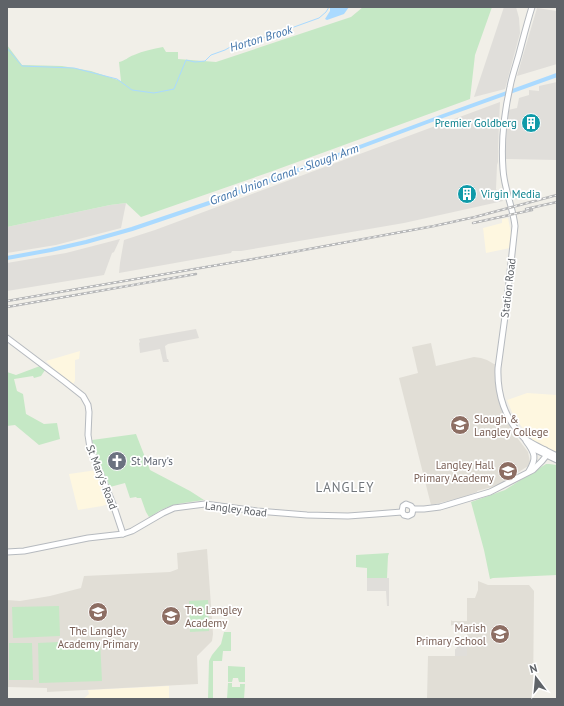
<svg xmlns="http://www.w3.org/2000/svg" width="564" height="706" viewBox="0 0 564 706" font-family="'PT Sans',sans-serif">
<rect width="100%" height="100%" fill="#f1efe8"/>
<g fill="#fef7e0">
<polygon points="508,218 512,238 510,248 486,253 483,228 502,223 502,219"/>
<polygon points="80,351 79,359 75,360 75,381 73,384 53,368 46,361"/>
<polygon points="527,393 557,395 557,451 553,451 534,442 514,417 507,400"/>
<polygon points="97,470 108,504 102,506 78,510 69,474"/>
<polygon points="169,686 169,699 83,699 89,694 88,690"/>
</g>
<g fill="#e0deda">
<polygon points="504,7 516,7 519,18 520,33 505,89 474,97"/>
<polygon points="537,8 557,11 557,64 517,76"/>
<polygon points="557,82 557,160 505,159 508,110 517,108 519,98 529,95 529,90 539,91 539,86"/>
<polygon points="500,102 498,148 498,162 497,165 496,189 503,201 404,223 241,251 232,251 231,253 119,273 120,263 124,240 155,230"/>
<polygon points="126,203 121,228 56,245 7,253 7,227 110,205"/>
<polygon points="120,239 114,252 112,253 104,275 7,291 7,263 66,253"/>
<polygon points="196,329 199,338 168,344 165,346 167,359 168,359 169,362 163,362 160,349 140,353 139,343 140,342 139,339"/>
<polygon points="367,578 389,578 389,606 387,606 386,591 367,591"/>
<polygon points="451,639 454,642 467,641 467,656 455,656 455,649 456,649 457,646 454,645 449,641"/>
</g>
<g fill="#e1ded6">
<polygon points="431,343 436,366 474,357 481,358 487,360 494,364 496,364 496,384 498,396 503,411 512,431 528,452 530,462 528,466 499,485 477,491 477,492 460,498 431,505 399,378 418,373 412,347"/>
<polygon points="207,549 213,634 212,641 197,656 198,684 47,692 47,688 7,687 7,600 20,601 50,596 81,588 84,576 170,572 178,569 177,553"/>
<polygon points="478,581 488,585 529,585 534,591 533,699 427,699 428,656 467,656 467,625 452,625 451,626 451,620 452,621 467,621 467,598 475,598 478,590"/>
</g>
<g fill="#c5e8c5">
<path d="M363 7H492L475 55 470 99 270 172 141 217 126 203 110 205 7 227V45L22 65 62 66 91 71 121 81 119 62C125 61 128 57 134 55 143 51 153 49 163 47L166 52H178V59L216 62 351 17Z"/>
<polygon points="40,366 45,370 41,376 34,378 33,376 14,379 17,391 23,394 26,414 44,424 57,423 60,439 39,445 15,425 7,426 7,372 16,375"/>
<path d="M136 434 150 470 190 491 204 500C190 502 176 503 163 509 158 511 154 515 149 517L146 512 141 498H137L136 497 130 498 125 483 110 487 98 459 95 449H94L92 440Z"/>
<polygon points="546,464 549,464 557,465 557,575 493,578 490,579 484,550 471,502 505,490"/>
<polygon points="389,553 388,556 387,578 367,578 367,568 356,567 356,555"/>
<polygon points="208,600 209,631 190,632 189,601"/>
<polygon points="59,606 60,636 13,638 12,607"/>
<polygon points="224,632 231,632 231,651 223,651 222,661 213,661 213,699 208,699 209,661 212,655 221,644"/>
<polygon points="100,640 102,681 39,683 38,643"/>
<polygon points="9,643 32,643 33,680 9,680"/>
<polygon points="228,666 245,667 245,682 239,682 238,678 233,678 232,682 228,682"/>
<polygon points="228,683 232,683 232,687 240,687 240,684 245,684 244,699 227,699"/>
</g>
<polygon fill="#aadaff" points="330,7 349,7 344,14 327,20 325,19 330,11"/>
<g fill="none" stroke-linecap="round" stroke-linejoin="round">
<polyline stroke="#aadaff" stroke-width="1" points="7,48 22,66 74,68 117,79 132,90 154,93 174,89 186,60 195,62 205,61 211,55 225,50 232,46 261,39 269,35 272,36 281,34 294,27 319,18 326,12 329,7"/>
<polyline stroke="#aadaff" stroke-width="4" points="7,258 51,250 86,242 132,229 209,203 443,116 557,75"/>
<g stroke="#b6babf" stroke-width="7">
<g id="secondary">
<path d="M532 7C527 23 523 39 519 54 516 65 512 76 510 87 504 114 501 142 503 169 504 189 513 207 515 226L506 309 498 368C497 394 505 420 524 438 531 444 549 452 557 456"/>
<polyline points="7,338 64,381 83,396 88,405 89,412 88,435 90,448 113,504 123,534"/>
<path d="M526 441C535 453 537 458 529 471"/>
<polyline points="532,448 557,460"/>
<polyline points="413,509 424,509 440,507 490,492 533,470 542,461 546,456 545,450"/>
<polyline points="402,512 403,506 406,504 411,506 413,509"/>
<polyline points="402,512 404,515 408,516 412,514 413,509"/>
<polyline points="7,552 24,551 88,538 123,534 132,531 163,513 174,508 205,504 257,511 307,515 348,516 376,514 402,512"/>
</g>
</g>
<use href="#secondary" stroke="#fff" stroke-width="5"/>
<g stroke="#b6b7b8" stroke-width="2.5">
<g id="rail">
<polyline points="526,209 557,202"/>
<polyline points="473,223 532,210"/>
<polyline points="7,301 282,254 434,226 475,217 557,195"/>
<polyline points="7,307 196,274"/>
</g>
</g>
<use href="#rail" stroke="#fff" stroke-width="1" stroke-dasharray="3" stroke-linecap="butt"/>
</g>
<defs>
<g id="building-disc" transform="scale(1)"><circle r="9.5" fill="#0f9aa8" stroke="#fff"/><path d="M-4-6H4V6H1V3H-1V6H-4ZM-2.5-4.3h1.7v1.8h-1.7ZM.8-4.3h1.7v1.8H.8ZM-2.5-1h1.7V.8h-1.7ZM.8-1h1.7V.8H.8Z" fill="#fff"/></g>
<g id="university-disc" transform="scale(1)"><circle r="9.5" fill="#8d6e63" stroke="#fff"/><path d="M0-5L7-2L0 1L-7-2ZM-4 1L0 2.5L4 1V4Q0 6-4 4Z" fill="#fff"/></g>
<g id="church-disc" transform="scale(1)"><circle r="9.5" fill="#6b7280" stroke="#fff"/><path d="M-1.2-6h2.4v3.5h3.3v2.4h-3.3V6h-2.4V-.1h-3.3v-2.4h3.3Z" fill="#fff"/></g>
<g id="school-disc" transform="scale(1)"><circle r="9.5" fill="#8d6e63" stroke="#fff"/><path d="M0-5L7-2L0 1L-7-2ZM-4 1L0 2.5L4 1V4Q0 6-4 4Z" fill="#fff"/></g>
</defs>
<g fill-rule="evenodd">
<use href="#building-disc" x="531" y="123"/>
<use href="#building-disc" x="467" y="194"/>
<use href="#university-disc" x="460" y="425"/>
<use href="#church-disc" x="117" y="461"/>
<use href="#school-disc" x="508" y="471"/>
<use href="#school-disc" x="98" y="612"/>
<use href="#school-disc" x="171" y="616"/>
<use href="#school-disc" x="500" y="634"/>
</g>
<g text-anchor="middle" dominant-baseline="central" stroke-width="3.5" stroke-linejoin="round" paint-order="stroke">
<g font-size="11" fill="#0d838f" stroke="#fff" text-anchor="end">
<text x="517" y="123">Premier Goldberg</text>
<text x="481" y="194" text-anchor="start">Virgin Media</text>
</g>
<g font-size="11" fill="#5f6368" stroke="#fff">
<text transform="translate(508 288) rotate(-83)">Station Road</text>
<text transform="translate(102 477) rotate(69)">St Mary's Road</text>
<text transform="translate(236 509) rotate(7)">Langley Road</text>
</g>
<g font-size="11" fill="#785e54" stroke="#fff" text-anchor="start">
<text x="474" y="419">Slough &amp;<tspan x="474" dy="13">Langley College</tspan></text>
<text x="494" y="465" text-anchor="end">Langley Hall<tspan x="494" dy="13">Primary Academy</tspan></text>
<text x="185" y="610">The Langley<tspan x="185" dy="13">Academy</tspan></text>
<text x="486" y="628" text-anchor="end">Marish<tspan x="486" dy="13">Primary School</tspan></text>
<text x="98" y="631" text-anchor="middle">The Langley<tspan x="98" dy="13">Academy Primary</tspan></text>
</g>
<g font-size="11" fill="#5b616d" stroke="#fff" text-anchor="start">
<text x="131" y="461">St Mary's</text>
</g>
<g font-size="12" font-style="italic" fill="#4174aa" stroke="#fff">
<text transform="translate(261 38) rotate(-17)">Horton Brook</text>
<text transform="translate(284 174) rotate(-20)">Grand Union Canal - Slough Arm</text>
</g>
<g font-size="13" letter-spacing="1" fill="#70757a" stroke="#fff">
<text x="345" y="487">LANGLEY</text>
</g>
</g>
<rect width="564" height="706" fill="none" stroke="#5f6368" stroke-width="16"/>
<g transform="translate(536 678) rotate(344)" stroke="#ffffff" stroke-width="3" paint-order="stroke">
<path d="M0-3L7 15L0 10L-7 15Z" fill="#5f6368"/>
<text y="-6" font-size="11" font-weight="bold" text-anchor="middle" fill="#5f6368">N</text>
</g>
</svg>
